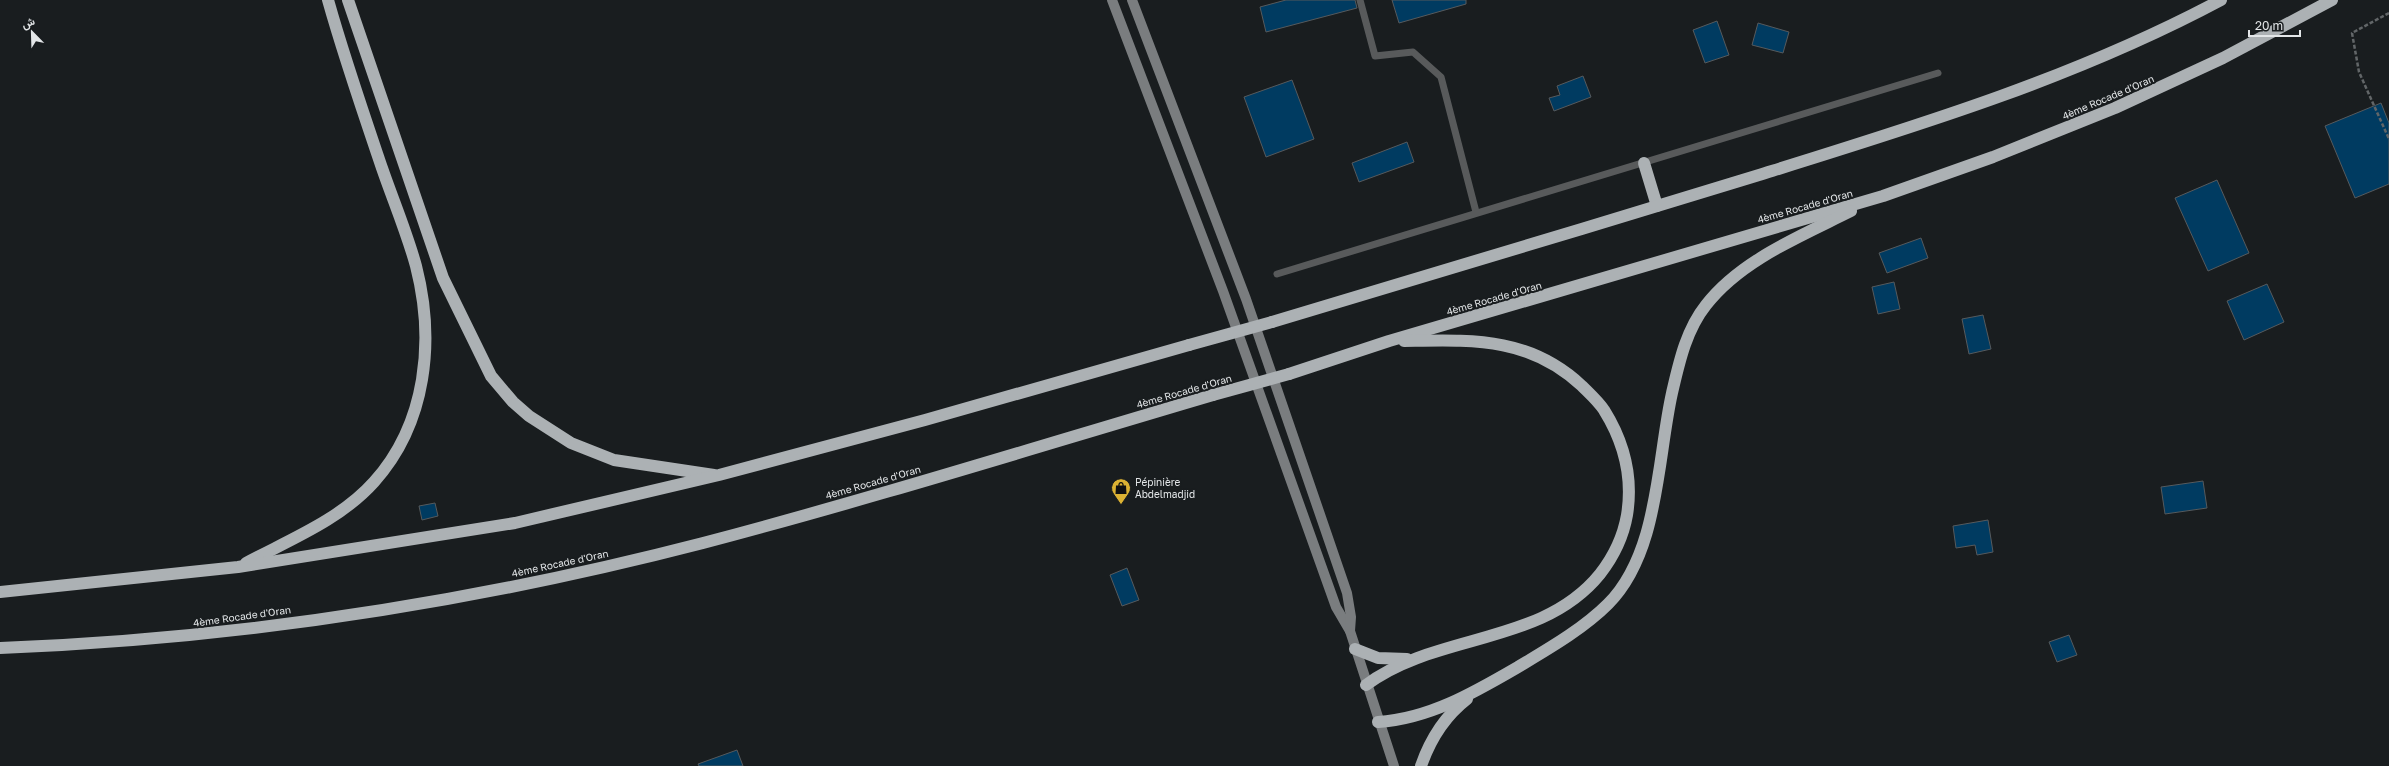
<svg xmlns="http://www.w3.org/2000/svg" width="2389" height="766" viewBox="0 0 2389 766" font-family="'Golos Text',Vazirmatn,sans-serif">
<rect width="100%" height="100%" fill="#191d1f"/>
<g fill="#003b61" stroke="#565a5d">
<polygon points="1286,0 1355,0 1357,8 1266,32 1260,7"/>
<polygon points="1392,0 1466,0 1466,4 1399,23"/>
<polygon points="1717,21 1729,55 1705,63 1693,30"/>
<polygon points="1758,23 1789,32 1783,53 1752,45"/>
<polygon points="1583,76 1591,97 1554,111 1549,98 1560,95 1557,86"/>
<polygon points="1292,80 1314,139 1266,157 1244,97"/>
<polygon points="2381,103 2389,123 2389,184 2355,198 2325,126"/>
<polygon points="1407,142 1414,162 1359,182 1352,163"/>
<polygon points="2217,180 2249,253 2208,271 2175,198"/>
<polygon points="1921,238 1928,258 1887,273 1879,253"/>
<polygon points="1894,282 1900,309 1878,314 1872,287"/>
<polygon points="2267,284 2284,322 2244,340 2227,301"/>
<polygon points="1983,315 1991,349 1969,354 1962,319"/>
<polygon points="2203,481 2207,508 2165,514 2161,487"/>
<polygon points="435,503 438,516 422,520 419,506"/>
<polygon points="1988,520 1993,552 1977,555 1975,545 1956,548 1953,526"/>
<polygon points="1127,568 1139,600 1122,606 1110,575"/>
<polygon points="2069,635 2077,655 2057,662 2049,642"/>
<polygon points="737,750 743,766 699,766 698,764"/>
</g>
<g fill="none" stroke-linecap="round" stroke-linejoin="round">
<polyline stroke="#626668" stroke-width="2.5" stroke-dasharray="4 2" stroke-linecap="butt" points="2389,13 2352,33 2359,72 2389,139"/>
<g stroke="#585a5b" stroke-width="7">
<polyline points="1360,0 1375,56 1413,52 1441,77 1476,212"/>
<polyline points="1277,274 1938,73"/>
</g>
<g stroke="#7a7d7f" stroke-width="10">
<polyline points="1112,0 1223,291 1336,607 1350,631 1394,766"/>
<polyline points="1132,0 1246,299 1347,593 1351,617 1350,631"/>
</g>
<g stroke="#acb1b4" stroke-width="12">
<polyline points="348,0 443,278 491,376 513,402 529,416 571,443 614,460 714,475"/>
<polyline points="1644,163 1657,206"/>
<path d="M1272 322C1434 273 1597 225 1759 175 1917 126 2075 78 2221 0"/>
<polyline points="1289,374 1389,341 1883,196 1993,157 2115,108 2223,58 2332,0"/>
<path d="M246 563C289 540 340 520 374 482 427 423 435 340 416 266 407 233 393 200 382 168 363 112 344 57 328 0"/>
<polyline points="0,592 238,567 515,523 719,475 925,420 1189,345"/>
<path d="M0 648C235 639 475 602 703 543 874 498 1043 445 1213 395"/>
<polyline points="1355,649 1378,658 1407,659"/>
<path d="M1366 685C1437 632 1542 646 1600 574 1614 556 1623 538 1627 515 1633 478 1624 442 1604 410 1598 401 1590 394 1582 386 1529 336 1471 340 1404 341"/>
<path d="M1378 722C1429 719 1475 692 1518 667 1548 649 1583 629 1608 604 1659 553 1657 460 1672 393 1679 363 1686 330 1706 305 1741 260 1801 236 1851 211"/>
<path d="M1421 766C1430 740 1445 716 1467 699"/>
</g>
<g stroke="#acb1b4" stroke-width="12">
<polyline points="1189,345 1272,322"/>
<polyline points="1213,395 1289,374"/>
</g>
</g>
<defs>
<g id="shop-pin" transform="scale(1)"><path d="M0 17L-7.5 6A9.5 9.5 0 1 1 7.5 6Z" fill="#dcb233" stroke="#191d1f"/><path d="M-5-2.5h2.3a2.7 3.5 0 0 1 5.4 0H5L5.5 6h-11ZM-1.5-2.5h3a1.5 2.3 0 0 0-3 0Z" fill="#111"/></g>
</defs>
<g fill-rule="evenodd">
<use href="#shop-pin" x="1121" y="488"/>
</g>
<g text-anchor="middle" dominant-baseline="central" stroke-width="4" stroke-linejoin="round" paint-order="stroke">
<g font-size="10" fill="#e3e6e8" stroke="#191d1f">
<text transform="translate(2108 97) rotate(-23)">4ème Rocade d'Oran</text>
<text transform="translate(1805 206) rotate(-16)">4ème Rocade d'Oran</text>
<text transform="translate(1494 298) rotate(-16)">4ème Rocade d'Oran</text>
<text transform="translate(1184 391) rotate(-16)">4ème Rocade d'Oran</text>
<text transform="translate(873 482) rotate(-16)">4ème Rocade d'Oran</text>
<text transform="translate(560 563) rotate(-12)">4ème Rocade d'Oran</text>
<text transform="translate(242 616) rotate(-8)">4ème Rocade d'Oran</text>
</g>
<g font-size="10" fill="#e3e6e8" stroke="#191d1f" text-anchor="start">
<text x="1135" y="482">Pépinière<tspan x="1135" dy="12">Abdelmadjid</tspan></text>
</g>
</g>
<g transform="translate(32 32) rotate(337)" stroke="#191d1f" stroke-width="3" paint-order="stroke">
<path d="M0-3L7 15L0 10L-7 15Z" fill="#e3e6e8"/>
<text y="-6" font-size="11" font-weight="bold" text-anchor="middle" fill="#e3e6e8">ش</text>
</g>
<path d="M2249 30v6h51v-6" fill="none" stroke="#e3e6e8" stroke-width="2"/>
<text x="2255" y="30" font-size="12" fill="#e3e6e8" stroke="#191d1f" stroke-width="3" paint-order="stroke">20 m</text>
</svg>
